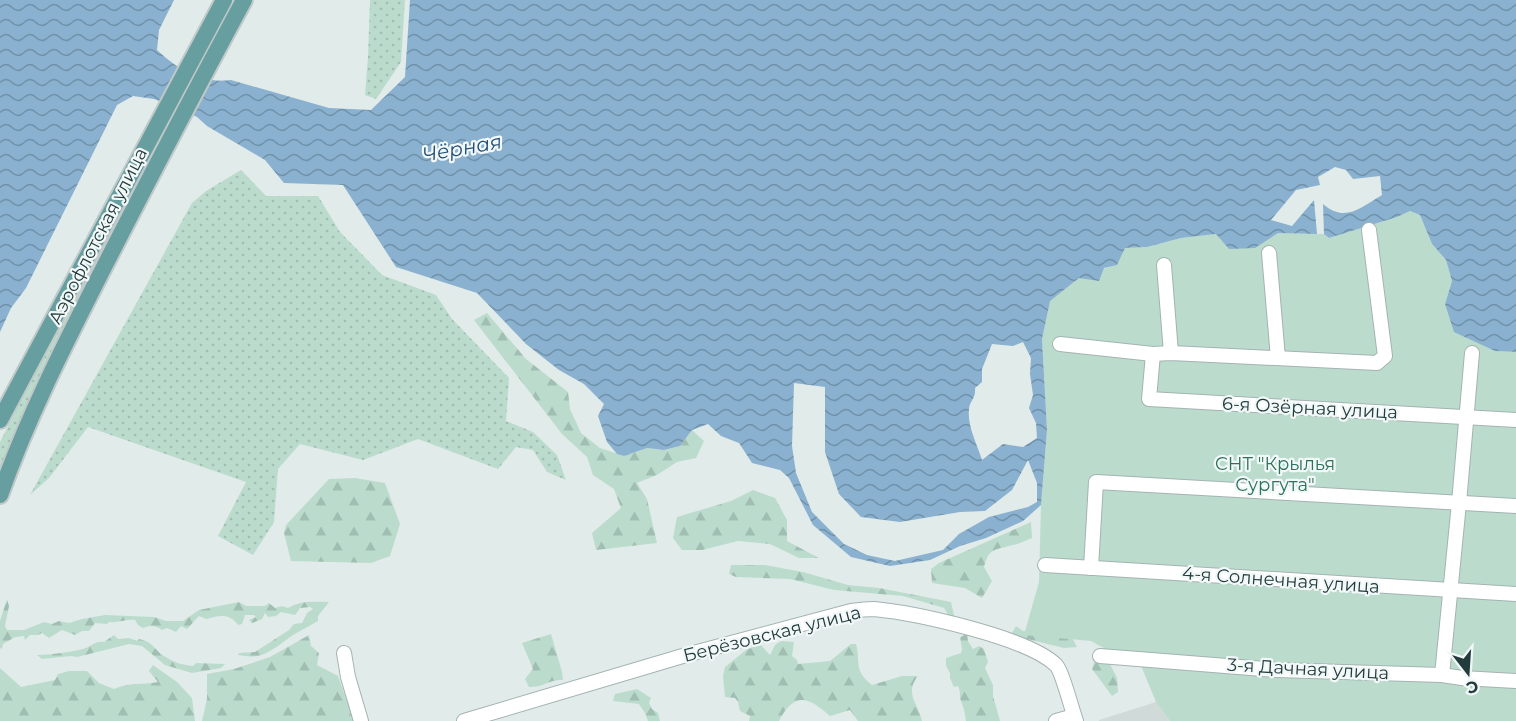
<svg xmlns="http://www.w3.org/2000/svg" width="1516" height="721" viewBox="0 0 1516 721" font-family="Montserrat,sans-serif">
<defs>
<pattern id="grass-dots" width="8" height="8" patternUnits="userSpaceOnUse" patternTransform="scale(1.5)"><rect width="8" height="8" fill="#bbdccd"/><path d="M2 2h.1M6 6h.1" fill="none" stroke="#a0beb1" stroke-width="1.8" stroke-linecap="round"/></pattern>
<pattern id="forest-firs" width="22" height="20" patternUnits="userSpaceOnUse" patternTransform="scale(1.5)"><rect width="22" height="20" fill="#bbdccd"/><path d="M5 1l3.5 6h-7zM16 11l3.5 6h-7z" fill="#a0beb1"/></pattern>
<pattern id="water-waves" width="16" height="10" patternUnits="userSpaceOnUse" patternTransform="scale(1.5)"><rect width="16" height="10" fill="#8ab1cf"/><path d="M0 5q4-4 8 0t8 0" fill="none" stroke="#7091a9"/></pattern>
</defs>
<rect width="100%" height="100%" fill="#e1ebea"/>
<polygon fill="#d0dbd9" points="1156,702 1170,721 1099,721 1099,720"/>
<g fill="url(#grass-dots)">
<polygon points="370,0 405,0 401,62 376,99 365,95 368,57"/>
<polygon points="241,170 266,196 318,196 340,232 382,275 436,295 452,319 509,378 506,421 533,432 557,455 566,480 547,472 533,450 516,447 498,469 418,439 363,460 300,444 278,469 274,522 253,555 218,536 246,482 88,427 49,478 30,495 192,203 206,191"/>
<polygon points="91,275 0,474 0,442 86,277"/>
</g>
<g fill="url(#forest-firs)">
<polygon points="487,313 526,359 568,392 570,409 581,433 600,448 624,456 647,448 664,450 680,446 692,430 704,441 696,458 677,462 657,475 637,483 647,499 657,543 596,550 592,533 621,508 614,489 593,475 587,457 562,434 474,320"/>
<polygon points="355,478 385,483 400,524 390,556 371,563 291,561 284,533 286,525 329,479"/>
<polygon points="753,490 775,498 787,520 787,541 819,558 799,558 770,544 738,541 702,550 682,550 673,538 677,517 731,501"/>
<path d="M1031 522 1032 538C1026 540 1020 544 1013 545 996 550 989 547 984 567L992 581 982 598 965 588 932 583 931 569 939 563Z"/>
<polygon points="731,565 765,565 803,572 848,585 879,588 951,602 957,629 944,608 903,596 834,590 790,579 736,577 729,574"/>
<path d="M7 599 9 606 5 626 7 630H24L44 622 52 624 59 621 69 623 82 619 105 615 154 617 166 621H183L199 610 239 602 246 606H265L269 603 275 608 282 606 288 608C301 600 315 602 329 602L318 616V621C310 626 301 630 293 635 283 642 268 655 257 656 250 657 244 656 238 655L239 653 255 652 289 630 294 624 302 623 307 613 313 609 310 607 300 608 295 615 281 612 276 616 268 617 265 613 262 619 252 623 249 620 256 617 254 615H245L242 624 238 625C230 613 219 615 206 619L199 616 187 629 181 626 176 632 167 628 162 630C156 625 149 625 143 628L138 625 135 620C126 619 118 623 109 622L107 624 95 623 89 631H82L75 635 62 630 49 638 42 633 38 635H30L25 640 24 636 15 637 3 644 2 649 0 648V621Z"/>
<polygon points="1016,626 1023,631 1070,634 1077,647 1064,648 1011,635"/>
<path d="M551 634 562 672 563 680C550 679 542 688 529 687L525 679 533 669 522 643Z"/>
<path d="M967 634 968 641 973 649 979 646 984 649 988 662 985 668 993 685V696L1000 721H966C965 713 964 709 961 701 959 696 961 692 958 686L954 687 950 678V673L946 666V658L961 653 962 649 960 637Z"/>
<path d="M114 635 118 639 129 638 137 641 139 639C155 643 152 648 164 656 173 662 182 665 193 666L196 663 225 664 221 668 192 673 165 665 142 646 129 644 77 657 71 656 42 659 37 655C51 655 73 652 86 648 93 645 96 641 104 642Z"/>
<polygon points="309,635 311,646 319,653 317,665 338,676 354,721 202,721 207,699 207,674 234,669 270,657"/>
<path d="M781 641 794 642 792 656 797 660 798 664 830 661 851 644H856C861 663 853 670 872 685L902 676H918C904 694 918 703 922 721H858L850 710 830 716C808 697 795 691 779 721H749L750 716 740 711 738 702 735 698 725 697 723 676 725 667 746 650 760 644 770 655 775 645Z"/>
<polygon points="1094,662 1110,664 1117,678 1118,692 1112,696 1092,669"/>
<path d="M153 665 177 682 192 698 195 721H0V668L21 687 55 680 58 674 69 671H87L99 683 114 689C130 682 141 685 158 682L149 671Z"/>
<polygon points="637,689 651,698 649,703 652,709 658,713 660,721 648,721 645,713 639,704 613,701 615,694"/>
</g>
<polygon fill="#bbdccd" points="1410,211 1420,215 1432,244 1446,260 1452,281 1445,304 1495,351 1516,352 1516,721 1170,721 1156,702 1137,656 1113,653 1091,641 1024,635 1039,582 1041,505 1047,430 1042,339 1049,301 1079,278 1117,264 1125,248 1147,247 1181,238 1216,234 1270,237 1278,233 1324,234 1329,238 1397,217"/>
<path fill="url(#water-waves)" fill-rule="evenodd" d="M0 0H174L159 30 157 50C179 70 201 84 231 80L329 108 371 110 405 77 410 0H1516V352L1495 351 1454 332 1445 304 1452 281 1446 260 1432 244 1420 215 1410 211 1397 217 1329 238 1324 234 1323 204C1345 223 1360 208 1382 195L1380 176 1353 179 1346 170 1335 167 1318 177 1320 185 1296 190 1271 220 1292 226 1314 200 1317 234 1278 233 1255 248 1229 249 1216 234 1181 238 1147 247 1125 248 1117 265 1104 268 1099 281 1079 278 1050 301 1042 339 1047 430 1041 505 1023 521 986 538 960 546 930 560 890 566 851 557 813 525 789 478 780 470 752 463 739 443 721 436 708 424 692 430 680 446 664 450 647 448 624 456 617 454 607 442 598 416 604 404 584 384 559 370 526 344 477 293 396 267 343 185 284 183 265 160 207 126 197 117 178 108 154 99 133 96 117 105 26 288 11 308 0 332ZM1023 342 1031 358 1030 374 1033 395 1029 408 1036 423 1037 438 1023 447 1003 444 982 460C977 444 967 426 969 409 970 400 976 399 975 388L982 382V369L992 344 1013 346ZM794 383 825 387V452L839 494 861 517 900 522 960 512 985 511 1012 490 1028 460 1037 483V502L1028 507 989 517 959 534 943 550 895 561 867 555 844 544 812 512 796 473 792 446Z"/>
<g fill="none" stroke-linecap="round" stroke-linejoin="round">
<g stroke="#a4b3b2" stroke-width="16">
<g id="minor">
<polyline points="1269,253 1278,358"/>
<polyline points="1164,265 1171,353"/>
<polyline points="1060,344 1153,354 1171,353 1377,363 1385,356 1369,230"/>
<polyline points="1153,354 1149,399 1516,420"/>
<polyline points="1045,565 1516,594"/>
<polyline points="1091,568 1096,482 1516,506"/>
<polyline points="344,653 348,677 361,721"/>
<polyline points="1100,656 1277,670 1442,675 1462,678 1516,681"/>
<polyline points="1442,675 1459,503 1472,353"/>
<path d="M464 721 686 655 851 611C858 610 866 609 874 609 915 613 1027 637 1056 665 1062 671 1072 710 1076 721"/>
<polyline points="1056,721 1074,716"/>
</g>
</g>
<g stroke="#c1c8c8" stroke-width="20">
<g id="major">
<polyline points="0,420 224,0"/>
<path d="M0 495C28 416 66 342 104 267 150 177 196 89 244 0"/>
</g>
</g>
<use href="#minor" stroke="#fff" stroke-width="14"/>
<use href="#major" stroke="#679ea0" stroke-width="16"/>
</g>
<g text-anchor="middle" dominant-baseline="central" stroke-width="4.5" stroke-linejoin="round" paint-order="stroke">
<g font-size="18" fill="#223b3c" stroke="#f2f8f7">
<text transform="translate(98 236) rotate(-63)">Аэрофлотская улица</text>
<text transform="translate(1310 408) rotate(3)">6-я Озёрная улица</text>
<text transform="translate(1281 580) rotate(4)">4-я Солнечная улица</text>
<text transform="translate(772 634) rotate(-14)">Берёзовская улица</text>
<text transform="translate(1308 669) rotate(3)">3-я Дачная улица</text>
</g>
<g font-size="18" fill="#2d725b" stroke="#f2f8f7">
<text x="1275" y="464">CНТ "Крылья<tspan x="1275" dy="21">Сургута"</tspan></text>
</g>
<g font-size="20" font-style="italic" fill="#1e4e76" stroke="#f2f8f7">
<text transform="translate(462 148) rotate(-10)">Чёрная</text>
</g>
</g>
<g transform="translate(1468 673) rotate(163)" stroke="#f2f8f7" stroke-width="4.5" paint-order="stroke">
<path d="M0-4.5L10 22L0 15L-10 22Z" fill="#223b3c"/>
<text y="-9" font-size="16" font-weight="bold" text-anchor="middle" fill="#223b3c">С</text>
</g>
</svg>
